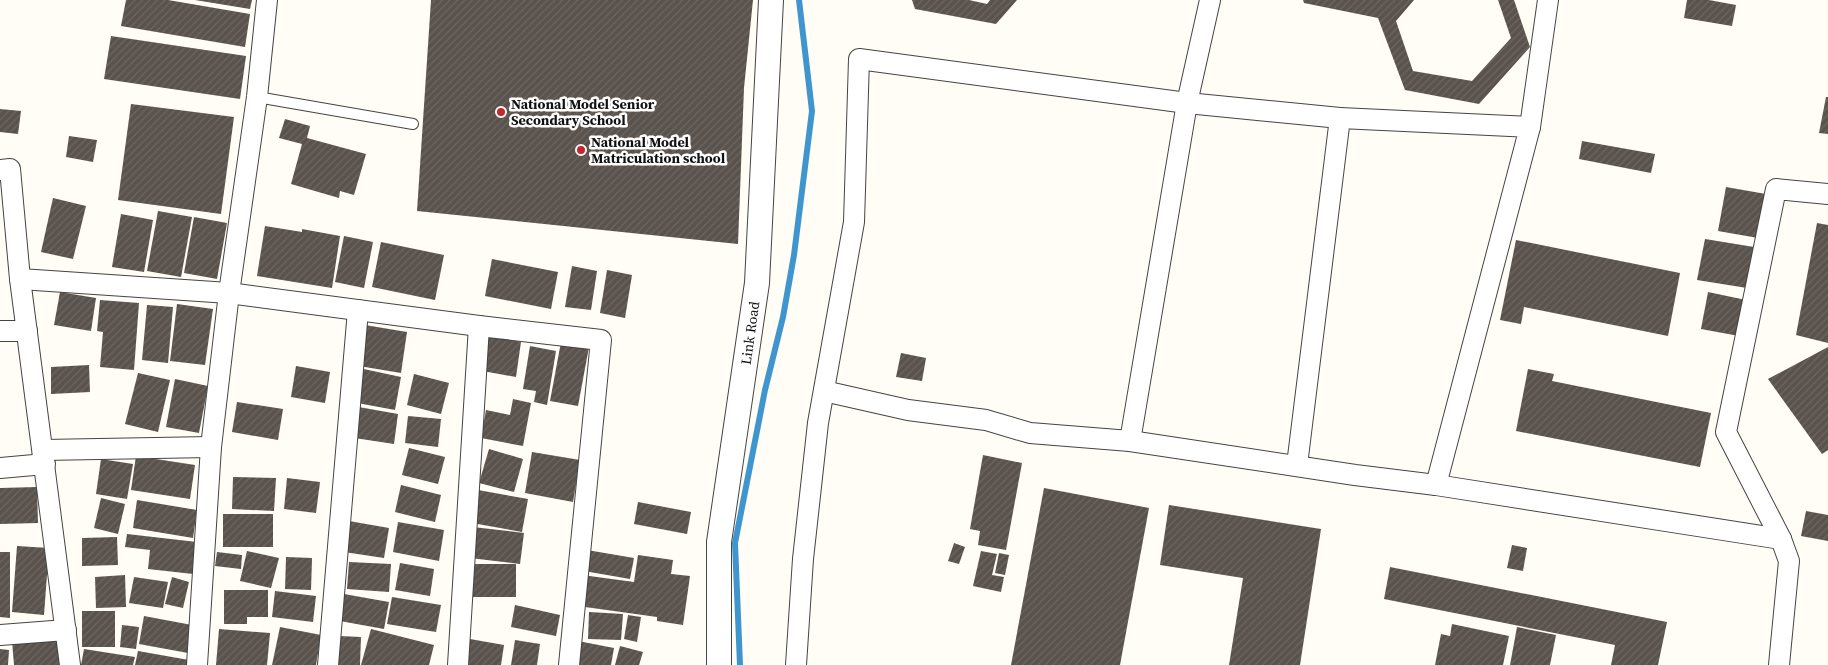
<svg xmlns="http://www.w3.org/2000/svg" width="1828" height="665" viewBox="0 0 1828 665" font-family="'Source Serif 4',serif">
<defs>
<pattern id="building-hatch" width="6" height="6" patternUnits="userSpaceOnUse" patternTransform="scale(1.25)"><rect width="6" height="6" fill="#5a524d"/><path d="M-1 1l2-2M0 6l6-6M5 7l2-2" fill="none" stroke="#6d6662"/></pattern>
</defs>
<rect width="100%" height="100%" fill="#fffdf5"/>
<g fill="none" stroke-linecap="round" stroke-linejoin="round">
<polyline stroke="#3f96cf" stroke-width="6" points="740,665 735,543 765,390 783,317 794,255 812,111 799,0"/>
</g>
<g fill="url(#building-hatch)">
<polygon points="126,0 168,0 250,14 245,47 121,26"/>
<polygon points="195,0 252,0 250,9"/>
<polygon points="431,0 753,0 744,88 738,244 417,211"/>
<polygon points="912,0 969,0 987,4 990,0 1017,0 996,24 915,9"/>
<polygon points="1303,0 1414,0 1396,21 1413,71 1472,81 1511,38 1498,0 1514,0 1530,47 1479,104 1405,90 1378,18 1304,3"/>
<polygon points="1687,0 1709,0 1736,5 1732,26 1684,18"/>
<polygon points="111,36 246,56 240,99 104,79"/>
<polygon points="1826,97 1828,97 1828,134 1819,133"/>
<polygon points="131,104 234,117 221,214 118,200"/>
<polygon points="0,109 21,111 18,134 0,132"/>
<polygon points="285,119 310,126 307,138 366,154 354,195 340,191 339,198 291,184 302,144 279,138"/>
<polygon points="69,136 97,140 93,162 66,157"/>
<polygon points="1582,141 1655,154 1651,173 1579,159"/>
<polygon points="1726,187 1766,194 1758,238 1718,231"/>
<polygon points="53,198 86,206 73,259 41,252"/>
<polygon points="158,211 192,217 181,277 147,271"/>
<polygon points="121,214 153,220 144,272 112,267"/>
<polygon points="194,217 227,223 217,279 184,273"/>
<polygon points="1817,223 1828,225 1828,343 1796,335"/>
<polygon points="265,226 302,232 302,229 340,236 332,288 257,276"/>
<polygon points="344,236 373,242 364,288 335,282"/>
<polygon points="1705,239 1754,247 1747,288 1697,280"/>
<polygon points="1516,240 1680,273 1668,336 1524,307 1521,324 1500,320"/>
<polygon points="381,242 444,255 435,300 372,287"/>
<polygon points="492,259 558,272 551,309 485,296"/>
<polygon points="572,266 597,271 591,310 565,307"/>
<polygon points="607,270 632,275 625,318 600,313"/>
<polygon points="60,292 96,298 91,331 54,325"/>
<polygon points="1708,292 1746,300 1739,336 1701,329"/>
<polygon points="100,300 139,303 134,370 100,367 103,332 97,331"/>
<polygon points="177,304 213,309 205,365 170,361"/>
<polygon points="147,305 173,307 168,363 142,360"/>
<polygon points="365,325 407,332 401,373 359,366"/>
<polygon points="483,335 521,342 516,377 477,370"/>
<polygon points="561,342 589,347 578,406 550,401"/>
<polygon points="530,346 556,351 547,405 534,402 536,391 523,389"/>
<polygon points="1828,347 1828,450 1822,454 1768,379"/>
<polygon points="901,353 926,358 922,381 896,377"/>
<polygon points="89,365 90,392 51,394 51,367"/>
<polygon points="296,366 330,372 325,403 291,397"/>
<polygon points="359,368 401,377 395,410 352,402"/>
<polygon points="1528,369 1554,374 1552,381 1711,413 1700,467 1516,431"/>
<polygon points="138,373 170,380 158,432 125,424"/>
<polygon points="414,374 449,383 441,414 407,405"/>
<polygon points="175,379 208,386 199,433 166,427"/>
<polygon points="513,399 531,403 523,446 481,438 486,410 510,415"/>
<polygon points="237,402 283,409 278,440 232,432"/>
<polygon points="353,406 398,414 394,444 348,437"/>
<polygon points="408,416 441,419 438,447 405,443"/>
<polygon points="409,448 445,457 438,484 402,475"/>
<polygon points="489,449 523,459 514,492 479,483"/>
<polygon points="532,452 580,460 573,502 525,493"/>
<polygon points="983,455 1022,463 1006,550 978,545 980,531 970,529"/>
<polygon points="136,456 195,465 190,499 131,490"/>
<polygon points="101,459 133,464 127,499 96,494"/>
<polygon points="233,477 276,478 274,511 232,509"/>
<polygon points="287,478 320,482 316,513 284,509"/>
<polygon points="401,485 441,495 435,522 395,512"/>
<polygon points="37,487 38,523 0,524 0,488"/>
<polygon points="1044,488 1149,508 1120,665 1011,665"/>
<polygon points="478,490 528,499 522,532 472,523"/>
<polygon points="101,498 125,504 118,534 94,528"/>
<polygon points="137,500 197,510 193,538 133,528"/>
<polygon points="638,502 691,512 687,534 634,524"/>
<polygon points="1169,505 1321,529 1300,665 1229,665 1243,578 1160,565"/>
<polygon points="1806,511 1828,515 1828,541 1801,536"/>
<rect x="223" y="514" width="50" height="33"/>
<polygon points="349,521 389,528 384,558 344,552"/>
<polygon points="398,522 444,530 439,561 393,552"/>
<polygon points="473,527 524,533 520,564 470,558"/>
<polygon points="127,534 197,542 193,574 148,569 150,550 125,547"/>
<polygon points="117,537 118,565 82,566 82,538"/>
<polygon points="954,543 965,547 959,564 948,561"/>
<polygon points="1512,545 1527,548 1523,571 1507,568"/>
<polygon points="17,546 49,548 44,615 12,612"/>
<polygon points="587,550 634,558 630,579 584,571"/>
<polygon points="247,551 279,558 271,588 240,581"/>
<polygon points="981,551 997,554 992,575 1004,577 1001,592 973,586"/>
<polygon points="0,552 10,552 10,618 0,617"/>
<polygon points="217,552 242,555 241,569 215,566"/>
<polygon points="999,553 1009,555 1005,575 995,573"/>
<polygon points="638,555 673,560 671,574 690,576 683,625 657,621 657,617 578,606 582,575 634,582"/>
<polygon points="286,557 312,558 311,590 285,589"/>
<polygon points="349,562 391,564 389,592 347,589"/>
<polygon points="400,563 434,569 430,596 395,590"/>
<rect x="468" y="564" width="48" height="33"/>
<polygon points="1390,567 1667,622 1658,665 1611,665 1615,645 1384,599"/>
<polygon points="125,575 126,607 96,608 95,577"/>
<polygon points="134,577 168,582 163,608 129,603"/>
<polygon points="172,577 189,582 183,608 165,604"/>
<polygon points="224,590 268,590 268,617 247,617 247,624 224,624"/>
<polygon points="275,591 316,596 313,622 272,617"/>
<polygon points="344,594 389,602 384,629 340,621"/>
<polygon points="392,597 441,605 436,632 387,624"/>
<polygon points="515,605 560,615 556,636 511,627"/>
<rect x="82" y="611" width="33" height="36"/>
<polygon points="589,612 623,614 621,640 588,639"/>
<polygon points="628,615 641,617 637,642 624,639"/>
<polygon points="144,616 192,625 188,653 139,644"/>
<polygon points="1452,624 1509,636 1503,665 1435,665 1441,634 1450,636"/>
<polygon points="122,625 139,627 136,649 120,647"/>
<polygon points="280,627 321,635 316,665 272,665"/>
<polygon points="1517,627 1556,635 1550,665 1510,665"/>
<polygon points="219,629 270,633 267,665 216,665"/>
<polygon points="371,629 434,645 429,665 361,665"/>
<polygon points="339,636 361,637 360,665 338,665"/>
<polygon points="59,638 60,665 14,665 12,641"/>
<polygon points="470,639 504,645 501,665 466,665"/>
<polygon points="515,640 540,644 537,665 511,665"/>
<polygon points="578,641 614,648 611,665 574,665"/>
<polygon points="620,646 643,652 639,665 615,665"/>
<polygon points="0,649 9,650 8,665 0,665"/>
<polygon points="84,649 135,657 133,665 81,665"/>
<polygon points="138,651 189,660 188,665 135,665"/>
</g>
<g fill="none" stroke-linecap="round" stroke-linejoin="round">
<g stroke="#444" stroke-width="12">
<polyline id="service" points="257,97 413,124"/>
</g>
<g stroke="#444" stroke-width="22">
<g id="minor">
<polyline points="1530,127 1548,0"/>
<polyline points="0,170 10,169 20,279 70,665"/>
<polyline points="20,279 229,293 479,326 601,340 569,665"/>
<polyline points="0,331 27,331"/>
<polyline points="824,391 908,410 986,420 1030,433 1130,441 1355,475 1436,485"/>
<polyline points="1130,441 1187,103 1210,0"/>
<polyline points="43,450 211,447"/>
<polyline points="1297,465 1340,118"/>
<polyline points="0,468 45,464"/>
<polyline points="0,635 66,630"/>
<polyline points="197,665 211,447 229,293 257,97 267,0"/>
<polyline points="328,665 358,310"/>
<polyline points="458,665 479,326"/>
<polyline points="796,665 803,559 818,423 854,222 859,59 1187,103 1340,118 1530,127 1436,485 1781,539"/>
<polyline points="1779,665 1789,561 1781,539 1726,432 1776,189 1828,194"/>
</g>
</g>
<g stroke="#444" stroke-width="26">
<polyline id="tertiary" points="719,665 719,542 757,283 771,0"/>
</g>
<use href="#service" stroke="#fff" stroke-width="10"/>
<use href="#minor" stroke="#fff" stroke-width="20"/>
<use href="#tertiary" stroke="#fff" stroke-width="24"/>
</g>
<g fill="#c4262e" stroke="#fff" stroke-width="2">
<circle cx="501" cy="112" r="5"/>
<circle cx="581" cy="150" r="5"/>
</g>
<g text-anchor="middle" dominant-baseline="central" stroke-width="5" stroke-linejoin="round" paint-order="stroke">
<g font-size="14" font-weight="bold" fill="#111" stroke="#fff" text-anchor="start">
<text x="511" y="104">National Model Senior<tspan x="511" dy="16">Secondary School</tspan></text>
<text x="591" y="142">National Model<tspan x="591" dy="16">Matriculation school</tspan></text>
</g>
<g font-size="14" fill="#111" stroke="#fff">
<text transform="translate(750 333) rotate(-82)">Link Road</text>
</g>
</g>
</svg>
